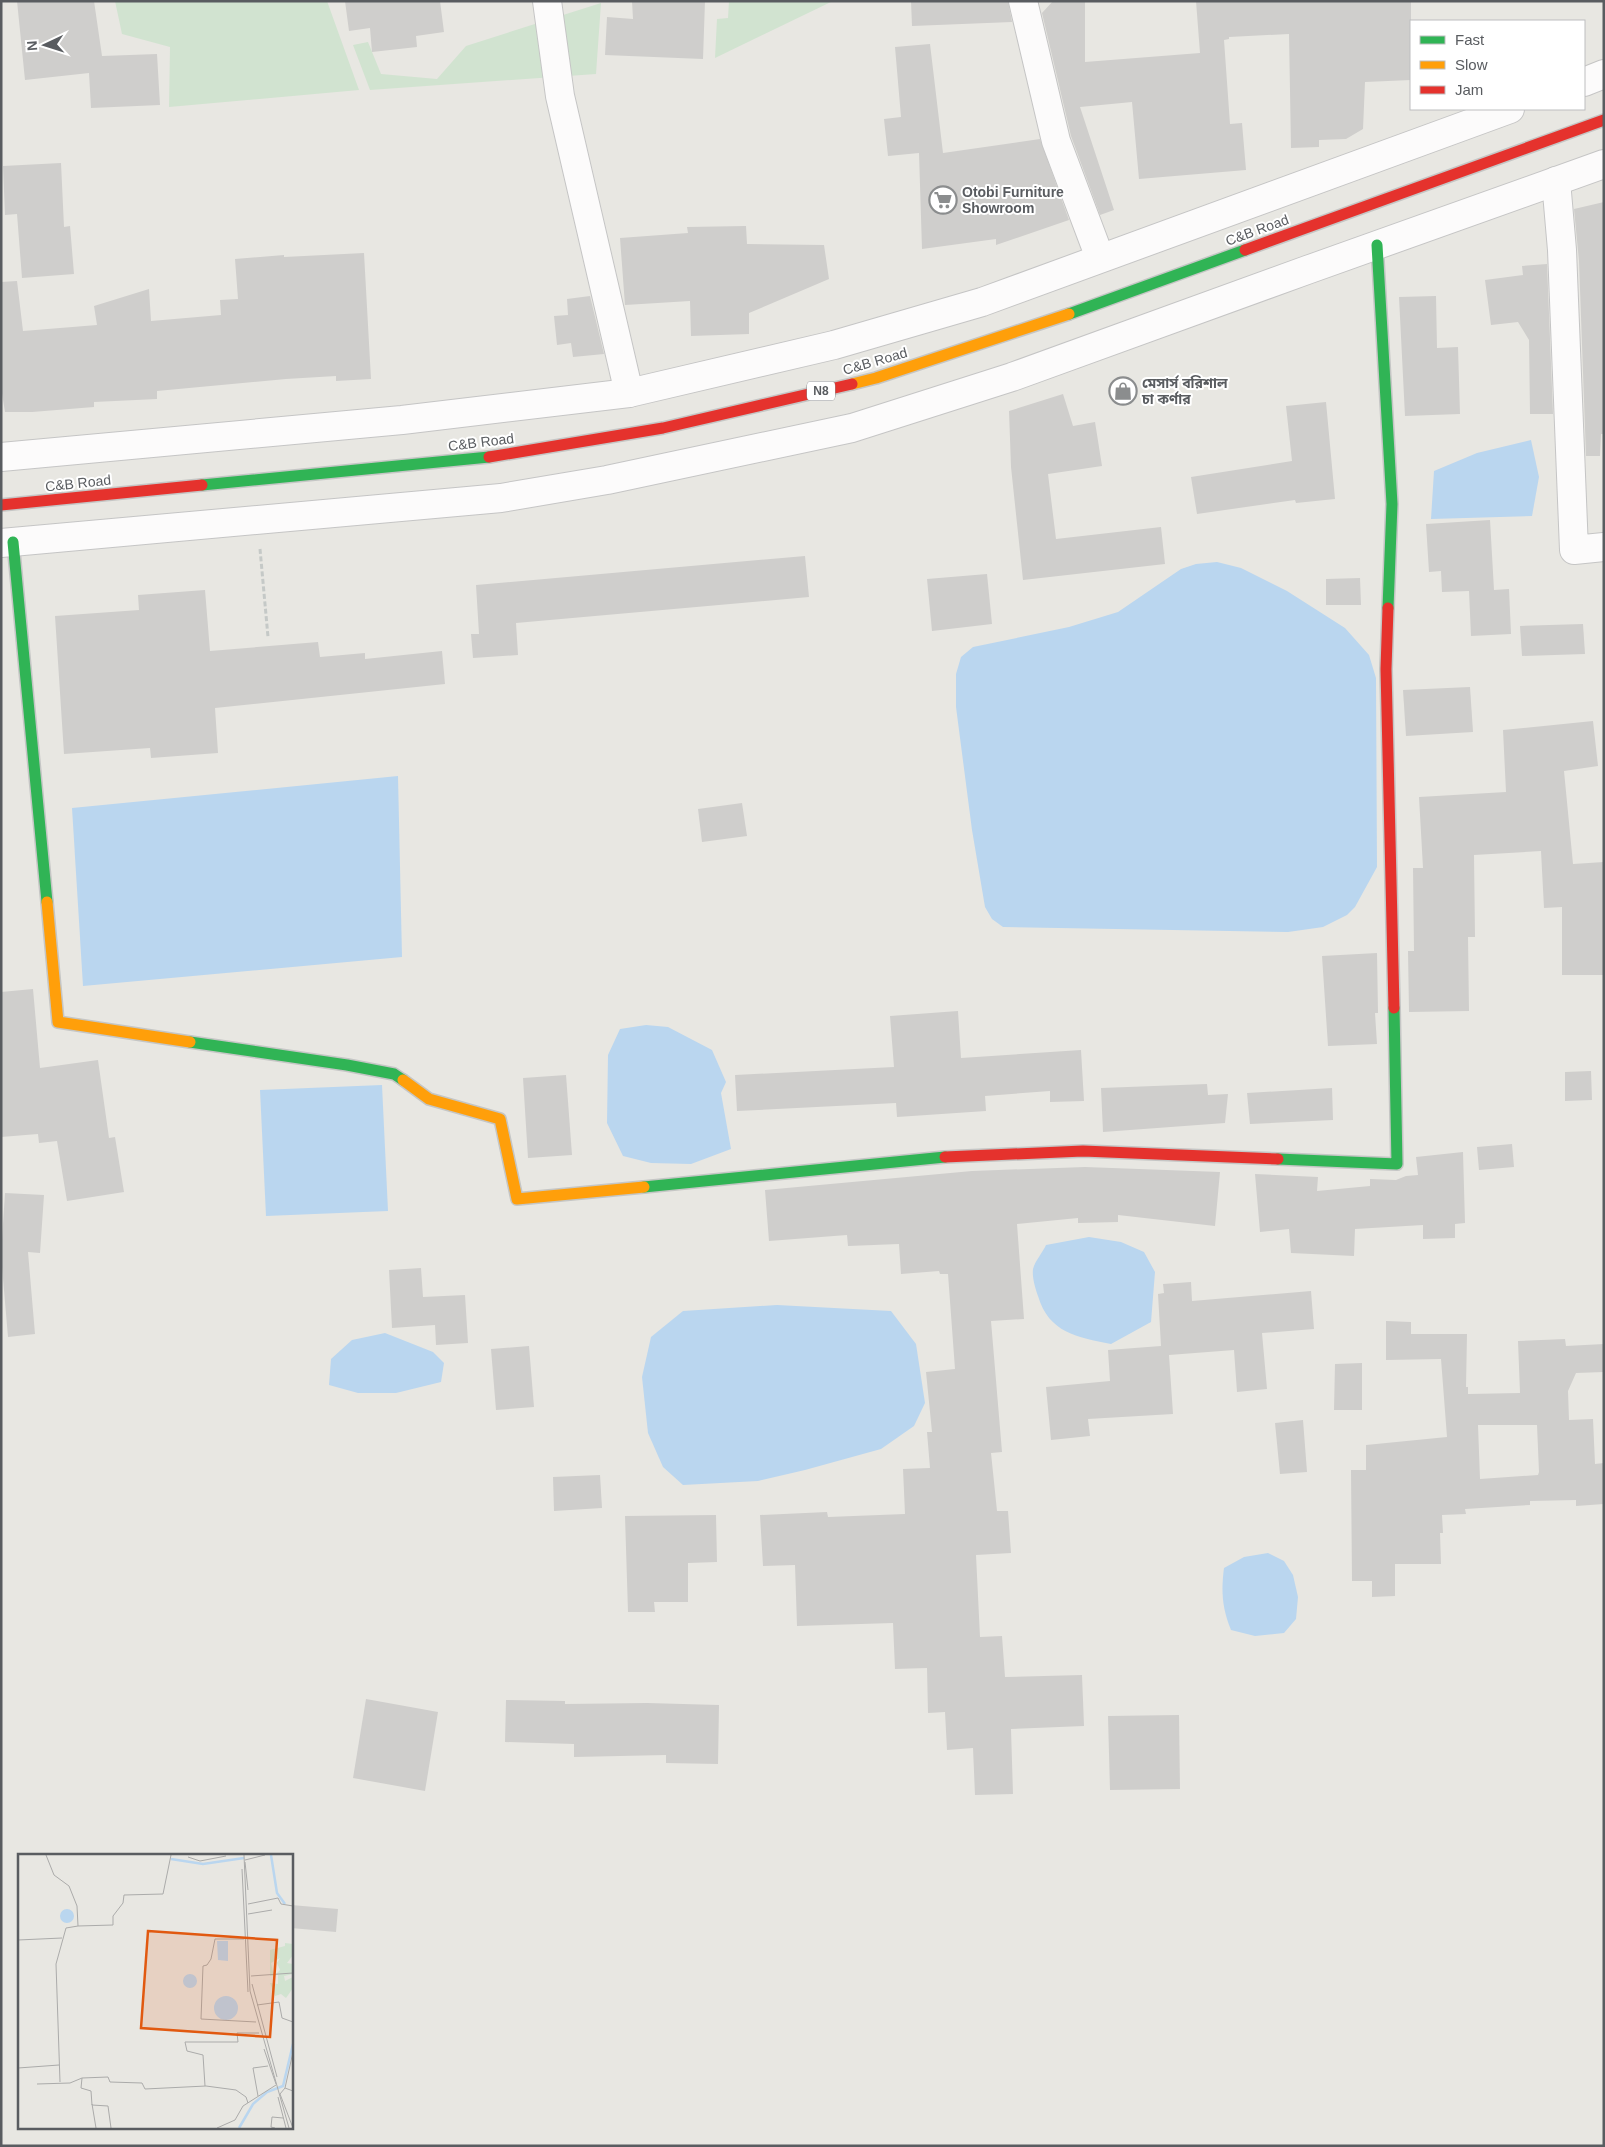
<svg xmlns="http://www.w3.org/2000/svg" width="1605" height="2147" viewBox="0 0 1605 2147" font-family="Arial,'Noto Sans Bengali',sans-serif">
<rect width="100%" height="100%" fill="#e8e7e2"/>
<g fill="#d1e3d0">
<polygon points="115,1 327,1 359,90 169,107 170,47 122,34"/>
<polygon points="729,1 833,1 715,58 717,19 728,18"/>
<polygon points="601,3 596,74 370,90 353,45 368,42 381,74 437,79 466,46"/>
</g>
<g fill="#bad6ef">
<polygon points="1531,440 1539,477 1532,516 1431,519 1434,471 1477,453"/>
<polygon points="1217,562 1241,568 1287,591 1345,628 1369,655 1376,678 1377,867 1355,907 1347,915 1323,927 1288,932 1003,927 992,919 985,907 972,830 956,707 956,674 961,657 973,647 1069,627 1118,612 1181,569 1196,564"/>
<polygon points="398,776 402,957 83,986 72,808"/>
<polygon points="646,1025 668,1027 712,1050 726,1082 721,1093 731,1149 691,1164 651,1163 623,1156 607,1123 608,1055 620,1029"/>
<polygon points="382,1085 388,1211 266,1216 260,1090"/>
<path d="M1089 1237 1121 1242 1144 1252 1155 1272 1151 1322 1111 1344C1077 1337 1049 1333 1038 1296 1035 1288 1032 1277 1033 1269 1035 1261 1043 1252 1046 1245Z"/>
<polygon points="777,1305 891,1311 916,1344 925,1403 914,1426 881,1449 805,1470 758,1481 683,1485 663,1467 648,1433 642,1377 651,1337 683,1311"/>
<polygon points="385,1333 433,1352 444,1363 441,1382 396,1393 358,1393 329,1385 331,1359 352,1340"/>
<path d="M1268 1553 1284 1561 1293 1575 1298 1597 1296 1619 1284 1633 1255 1636 1231 1630C1222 1608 1221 1591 1224 1568L1244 1557Z"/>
</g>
<g fill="#cfcecc" fill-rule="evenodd">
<polygon points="17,1 94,1 102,56 157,54 160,105 91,108 89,73 25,80"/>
<polygon points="345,1 440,1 444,32 416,36 417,47 372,52 370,28 349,31"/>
<polygon points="632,1 705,1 703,59 605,55 607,17 633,19"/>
<polygon points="911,1 1008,1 1012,22 912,26"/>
<polygon points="1053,1 1085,1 1085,62 1200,53 1196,1 1411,1 1411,80 1365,82 1363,129 1346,139 1319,140 1319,147 1291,148 1289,34 1229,37 1229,39 1224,40 1230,124 1242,123 1246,170 1139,179 1132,102 1080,107 1114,210 1100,215 1071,136 1042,13"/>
<polygon points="930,44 943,153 1040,139 1069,220 996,245 996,239 922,249 919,153 888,156 884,119 901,117 895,47"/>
<polygon points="61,163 64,227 70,226 74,274 22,278 17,214 5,215 3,166"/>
<polygon points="1604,202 1604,434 1601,434 1600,456 1586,456 1579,261 1574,209"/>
<polygon points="746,226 747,244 824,245 829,279 749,313 749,334 691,336 690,301 625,305 620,238 688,233 687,227"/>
<polygon points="364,253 371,379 336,381 336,376 286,379 157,391 157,399 94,402 94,407 32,412 5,412 1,387 1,282 17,281 23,331 97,325 94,306 149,289 151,321 221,315 220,300 238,299 235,259 284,255 284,257"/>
<polygon points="1547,264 1553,414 1530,414 1529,340 1518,322 1491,325 1485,280 1523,275 1522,266"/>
<polygon points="590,296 604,354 573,357 571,343 557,345 554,316 568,315 567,299"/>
<polygon points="1436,296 1437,348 1458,347 1460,414 1405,416 1399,297"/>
<polygon points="1063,394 1073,426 1095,422 1102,466 1048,474 1056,539 1161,527 1165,564 1023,580 1011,467 1009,411"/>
<polygon points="1326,402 1335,499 1296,503 1295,500 1197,514 1191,477 1292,461 1286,406"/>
<polygon points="1490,520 1494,590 1509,589 1511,634 1471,636 1469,591 1442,592 1441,571 1429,572 1426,524"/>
<polygon points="805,556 809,597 516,623 518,655 473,658 471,634 479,634 476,585"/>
<polygon points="987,574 992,624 932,631 927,579"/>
<polygon points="1360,578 1361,605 1326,605 1326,579"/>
<polygon points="205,590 210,651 318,642 320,657 365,653 365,659 442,651 445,684 215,708 218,753 151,758 150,748 64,754 55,616 139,610 138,595"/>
<polygon points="1583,624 1585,654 1522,656 1520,626"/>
<polygon points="1470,687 1473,732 1406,736 1403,690"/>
<polygon points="1593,721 1598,766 1564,771 1573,864 1604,862 1604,975 1562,975 1562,907 1544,908 1541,851 1474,855 1475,937 1468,937 1469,1011 1409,1012 1408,951 1414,951 1413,868 1423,868 1419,797 1506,792 1503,730"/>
<polygon points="742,803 747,836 702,842 698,809"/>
<polygon points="1377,953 1378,1013 1375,1013 1377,1044 1328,1046 1322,956"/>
<polygon points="33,989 40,1068 98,1060 109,1138 115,1137 124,1192 67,1201 57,1141 39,1143 38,1134 1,1137 1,992"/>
<polygon points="958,1011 961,1058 1081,1050 1084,1101 1050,1102 1050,1091 985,1096 986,1111 897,1117 896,1103 737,1111 735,1075 894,1067 890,1016"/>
<polygon points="1591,1071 1592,1100 1565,1101 1565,1072"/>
<polygon points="566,1075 572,1155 528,1158 523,1078"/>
<polygon points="1207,1084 1208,1095 1228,1094 1225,1123 1103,1132 1101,1088"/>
<polygon points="1332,1088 1333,1120 1250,1124 1247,1093"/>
<polygon points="1512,1144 1514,1167 1479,1170 1477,1147"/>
<polygon points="1463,1152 1465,1223 1455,1224 1455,1238 1423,1239 1423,1225 1355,1229 1354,1256 1291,1253 1289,1229 1260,1232 1255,1174 1318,1177 1317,1191 1370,1186 1370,1179 1396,1180 1406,1176 1418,1175 1416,1157"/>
<polygon points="1085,1167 1220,1172 1215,1226 1118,1215 1118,1222 1078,1223 1078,1218 1017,1224 1024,1319 991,1321 1002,1452 991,1453 997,1511 1008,1511 1011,1553 976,1555 980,1637 1002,1636 1005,1677 1082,1675 1084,1726 1011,1729 1013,1794 975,1795 973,1748 947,1750 945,1712 928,1713 927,1668 895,1669 893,1623 797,1626 795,1565 763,1566 760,1515 827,1512 828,1517 905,1514 903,1469 930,1468 927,1432 932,1432 926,1372 955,1369 948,1274 940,1274 939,1271 901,1274 899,1244 848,1246 847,1235 769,1241 765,1190 972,1171"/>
<polygon points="5,1193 44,1195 40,1253 28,1252 35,1334 8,1337 1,1255"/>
<polygon points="421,1268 423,1297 465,1295 468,1343 436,1345 435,1325 392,1328 389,1270"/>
<polygon points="1191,1282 1192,1301 1311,1291 1314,1329 1262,1333 1267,1389 1237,1392 1234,1350 1169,1355 1173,1414 1088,1419 1090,1436 1051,1440 1046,1387 1110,1381 1108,1350 1161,1346 1158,1294 1164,1293 1163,1284"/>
<path d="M1386 1321 1411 1322V1334H1467L1466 1387H1468V1394L1520 1393 1518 1341 1565 1339 1566 1346 1604 1344V1372L1576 1373 1568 1391 1569 1420 1593 1419 1595 1464 1604 1463V1504L1576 1506V1500L1530 1501V1505L1465 1509 1466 1514 1442 1515 1443 1533H1440L1441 1564H1395V1596L1372 1597V1581H1352L1351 1470H1366V1445L1447 1437 1441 1359 1386 1360ZM1478 1425H1537L1539 1472 1538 1475 1480 1479Z"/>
<polygon points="529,1346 534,1407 496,1410 491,1349"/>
<polygon points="1362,1363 1362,1410 1334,1410 1335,1364"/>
<polygon points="1303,1420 1307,1472 1280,1474 1275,1423"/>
<polygon points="600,1475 602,1508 554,1511 553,1477"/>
<polygon points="716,1515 717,1562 688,1563 688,1602 654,1602 655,1612 628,1612 625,1516"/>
<polygon points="366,1699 438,1712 425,1791 353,1778"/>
<polygon points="506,1700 565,1701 565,1704 647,1703 719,1705 718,1764 666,1763 666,1755 574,1757 574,1744 505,1742"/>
<polygon points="1179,1715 1180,1789 1110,1790 1108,1716"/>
<polygon points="291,1905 338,1909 336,1932 291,1928"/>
</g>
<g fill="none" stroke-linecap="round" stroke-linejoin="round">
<g stroke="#c5c5c5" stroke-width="30">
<g id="street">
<polyline points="547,1 560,96 629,393"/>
<polyline points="1023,1 1056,141 1100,258"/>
<polyline points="1584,82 1604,74"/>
<polyline points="1556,181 1562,250 1574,550 1604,547"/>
<polyline points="1,457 402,420 629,393 834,345 982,302 1510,109"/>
<polyline points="1,543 501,498 607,480 852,428 1012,377 1307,270 1604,164"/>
</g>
</g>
<g stroke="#c5c6c5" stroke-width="14">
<g id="fast">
<polyline points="1377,245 1392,504 1388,608"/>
<polyline points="1069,314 1245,250"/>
<polyline points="202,485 489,457"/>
<polyline points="13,542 47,902"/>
<polyline points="190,1042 347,1065 394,1074 403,1080"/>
<polyline points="1278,1159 1397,1164 1394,1008"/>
<polyline points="644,1187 945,1157"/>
</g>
</g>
<g stroke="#c5c6c5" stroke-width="14">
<g id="slow">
<polyline points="852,384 876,378 1069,314"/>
<polyline points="47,902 58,1022 190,1042"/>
<polyline points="403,1080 429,1099 500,1119 517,1199 644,1187"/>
</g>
</g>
<g stroke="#c5c6c5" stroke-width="14">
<g id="jam">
<polyline points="1245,250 1604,120"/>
<polyline points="489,457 663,428 852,384"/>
<polyline points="1,505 202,485"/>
<polyline points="1388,608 1386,669 1394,1008"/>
<polyline points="945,1157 1083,1151 1278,1159"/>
</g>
</g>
<polyline stroke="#c5c9c7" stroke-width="3" stroke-dasharray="5 2.5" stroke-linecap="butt" points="260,549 268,637"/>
<use href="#street" stroke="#fcfbfb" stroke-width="28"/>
<use href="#fast" stroke="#30b455" stroke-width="11"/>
<use href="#slow" stroke="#ff9f0a" stroke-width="11"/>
<use href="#jam" stroke="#e5322d" stroke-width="11"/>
</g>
<defs>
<g id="supermarket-ring" transform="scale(1.4375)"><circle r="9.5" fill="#fff" stroke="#8b8d8e" stroke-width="1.5"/><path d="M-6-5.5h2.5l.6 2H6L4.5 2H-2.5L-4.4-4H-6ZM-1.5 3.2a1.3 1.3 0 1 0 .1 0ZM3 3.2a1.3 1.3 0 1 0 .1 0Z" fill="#8b8d8e"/></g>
<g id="shop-ring" transform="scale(1.4375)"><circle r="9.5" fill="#fff" stroke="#8b8d8e" stroke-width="1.5"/><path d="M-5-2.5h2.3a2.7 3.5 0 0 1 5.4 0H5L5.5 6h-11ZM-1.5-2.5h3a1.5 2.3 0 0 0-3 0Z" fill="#8b8d8e"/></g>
</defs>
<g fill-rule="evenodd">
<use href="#supermarket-ring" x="943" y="200"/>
<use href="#shop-ring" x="1123" y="391"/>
</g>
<g text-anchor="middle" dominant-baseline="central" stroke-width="4" stroke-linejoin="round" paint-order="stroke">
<rect fill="#fff" stroke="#8b8d90" stroke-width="1" x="807" y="381.5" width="28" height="19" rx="4"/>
<g font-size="12" font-weight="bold" fill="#595c60">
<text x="821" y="391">N8</text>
</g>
<g font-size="14" font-weight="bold" fill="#595c60" stroke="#fff" text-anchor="start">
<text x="962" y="192">Otobi Furniture<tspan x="962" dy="16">Showroom</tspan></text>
<text x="1142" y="383">মেসার্স বরিশাল<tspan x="1142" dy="16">চা কর্ণার</tspan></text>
</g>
<g font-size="14" fill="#595c60" stroke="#fff">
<text transform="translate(1257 230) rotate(-20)">C&amp;B Road</text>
<text transform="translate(875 361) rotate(-16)">C&amp;B Road</text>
<text transform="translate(481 442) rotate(-7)">C&amp;B Road</text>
<text transform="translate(78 483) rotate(-6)">C&amp;B Road</text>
</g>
</g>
<g transform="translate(18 1854)">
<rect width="275" height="275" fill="#e8e7e2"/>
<path d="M267 89 275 90V101L269 109 275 110V120L266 122 267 127 275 123V134L268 144 263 140 257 142 252 129 260 130V121H257L262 116 259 109 262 104 253 109 256 122H252V96L267 92Z" fill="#d1e3d0"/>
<path d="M42 62a7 7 0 1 1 14 0a7 7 0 1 1-14 0ZM199 87H210V107L200 106ZM165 127a7 7 0 1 1 14 0a7 7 0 1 1-14 0ZM196 154a12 12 0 1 1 24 0a12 12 0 1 1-24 0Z" fill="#bad6ef"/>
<path fill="none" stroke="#bad6ef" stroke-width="2.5" d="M253 1 259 39 267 50M153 5 185 10 226 4M221 274 235 250 249 238 265 232 275 190"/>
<path fill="none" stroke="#ababaa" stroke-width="1" d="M28 1 36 21 51 32 59 52 60 72 48 74 38 110 42 228M226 1 232 137 271 274M170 3 182 7 208 2M227 6 247 1M227 8 230 36M224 15 230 138M230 50 260 44 263 50 275 52M230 60 254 56M60 72 95 71V62L105 49 106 41 145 40 153 1M226 85H197L193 105 189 111 185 112 183 165 238 168M0 86 44 84M233 122 275 119M234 130 259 223M239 151 261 148 264 164 275 168M246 195 258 230M0 214 41 211M19 230 52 229 64 224M187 232 185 201 169 197 167 188H220L219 179H241M267 234 275 198M262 240 275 274M262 240 267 234 275 237M240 242 235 214 250 212M260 243 268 274M74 250 78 274M93 274 90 252 74 251 73 237 63 234 64 224 90 223 92 228 124 229 127 235 188 232 218 236 228 243 230 249M199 274 217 266 225 252 258 231M257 274 253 273 254 263 265 264"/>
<path fill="#e15910" fill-opacity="0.15" stroke="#e15910" stroke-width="2.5" d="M130 77 259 86 252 183 123 174Z"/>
<rect width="275" height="275" fill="none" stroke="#595c60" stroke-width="2.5"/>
</g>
<rect width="1605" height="2147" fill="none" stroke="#595c60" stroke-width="5"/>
<rect x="1410" y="20" width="175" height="90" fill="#ffffff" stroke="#bdbebf"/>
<rect x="1420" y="36" width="25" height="8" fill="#30b455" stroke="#bdbebf"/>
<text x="1455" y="45" font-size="15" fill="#595c60">Fast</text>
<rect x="1420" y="61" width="25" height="8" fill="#ff9f0a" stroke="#bdbebf"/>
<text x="1455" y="70" font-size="15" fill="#595c60">Slow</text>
<rect x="1420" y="86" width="25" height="8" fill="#e5322d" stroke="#bdbebf"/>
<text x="1455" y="95" font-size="15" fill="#595c60">Jam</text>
<g transform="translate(45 45) rotate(266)" stroke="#ffffff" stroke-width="4" paint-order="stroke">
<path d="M0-4L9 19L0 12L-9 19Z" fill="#595c60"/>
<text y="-8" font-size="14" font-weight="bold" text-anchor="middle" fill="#595c60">N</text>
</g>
</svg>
